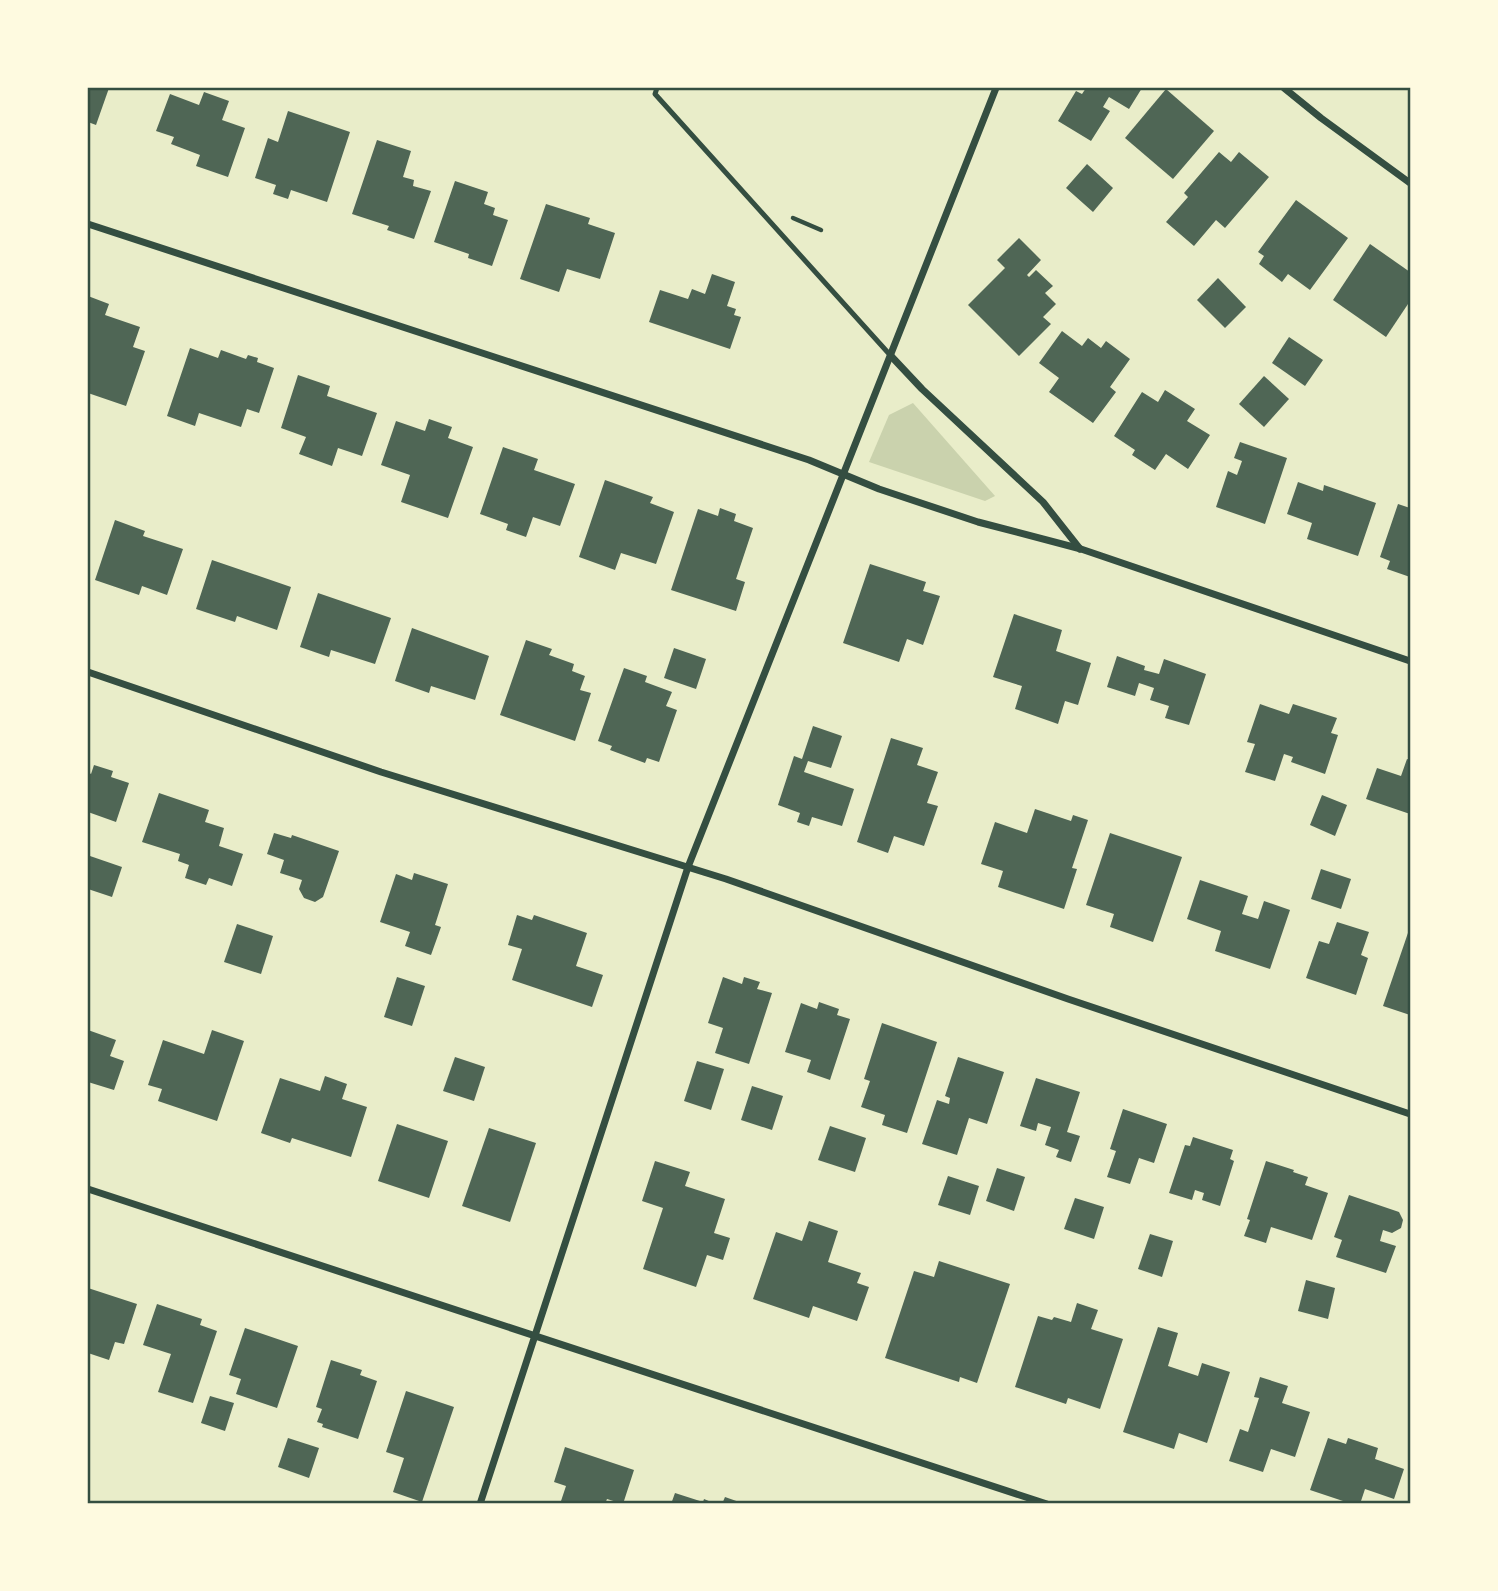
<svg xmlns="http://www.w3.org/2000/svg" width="1498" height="1591" viewBox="0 0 1498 1591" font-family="'Source Serif 4',serif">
<rect width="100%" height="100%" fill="#e9edc9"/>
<polygon fill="#cad2ad" points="913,403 995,496 985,501 869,462 889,415"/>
<g fill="#4f6655">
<polygon points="88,88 109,88 96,125 88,122"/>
<polygon points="1086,88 1142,88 1129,109 1109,97 1103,107 1110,111 1091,141 1058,121 1076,91 1082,94"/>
<polygon points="1166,89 1214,131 1173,179 1125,138"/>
<polygon points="204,92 229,101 222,120 245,128 228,177 196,166 200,155 171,144 174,137 156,131 170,94 199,105"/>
<polygon points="288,111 350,132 327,202 291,190 288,199 273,194 276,185 255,178 268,138 278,142"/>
<polygon points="377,140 411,151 403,177 414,180 413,186 431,191 414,239 387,230 389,226 352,214"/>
<polygon points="1219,152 1231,162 1239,152 1269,177 1225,228 1216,220 1194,246 1166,222 1188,197 1184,193"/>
<polygon points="1087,164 1113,188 1093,212 1066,188"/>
<polygon points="455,181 488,192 484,204 495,208 493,215 508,220 492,266 468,258 469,254 434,242"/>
<polygon points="1296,200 1348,238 1310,290 1288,274 1282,282 1259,264 1264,256 1258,252"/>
<polygon points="546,204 590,218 588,224 615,233 600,279 567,269 559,292 520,279"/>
<polygon points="1019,238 1041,260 1027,275 1029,277 1036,270 1053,286 1045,293 1056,304 1043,317 1051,324 1019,356 968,305 1005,268 997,260"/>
<polygon points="1370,244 1410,272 1410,301 1386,337 1333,300"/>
<polygon points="712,274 735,282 727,306 736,309 734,315 741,317 730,349 649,322 660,290 688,299 692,289 705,294"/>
<polygon points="1218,278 1246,307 1225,328 1197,300"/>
<polygon points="88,296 109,304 105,315 140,327 133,347 145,351 126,406 88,393"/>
<polygon points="1062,331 1082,346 1088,338 1101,348 1106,341 1130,359 1110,387 1116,392 1093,423 1049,392 1059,378 1039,363"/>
<polygon points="1289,337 1323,360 1305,386 1272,363"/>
<polygon points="190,348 218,358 221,350 246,359 248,355 258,358 257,362 274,368 259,413 247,409 241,427 199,413 195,426 167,416"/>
<polygon points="298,375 330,386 327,396 377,413 362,456 338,448 332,466 299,454 306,437 281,428"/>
<polygon points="1264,376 1289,399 1264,427 1239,404"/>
<polygon points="1165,390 1195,409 1187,421 1210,435 1188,469 1166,454 1155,470 1132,455 1135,450 1114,436 1142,392 1158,402"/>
<polygon points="429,419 452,427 448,438 473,447 448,518 401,502 410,475 381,465 396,421 425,431"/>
<polygon points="1240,442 1287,458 1265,524 1216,507 1228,471 1237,475 1242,461 1234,458"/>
<polygon points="503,447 538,459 534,470 575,484 560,526 533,517 526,537 506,530 508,524 480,514"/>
<polygon points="605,480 653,497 650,503 674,512 656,564 621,553 615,570 579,557"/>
<polygon points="1298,482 1323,491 1324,485 1376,503 1358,556 1307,539 1312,523 1287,514"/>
<polygon points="1398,504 1410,508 1410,577 1387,569 1390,561 1380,557"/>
<polygon points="720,508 736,514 734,521 753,528 736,579 745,582 736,611 671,590 698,509 718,516"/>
<polygon points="115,520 145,531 143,536 183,549 167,595 142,586 139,595 95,580"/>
<polygon points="212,560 291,587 277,630 237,616 235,622 196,609"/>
<polygon points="870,564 926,582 923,591 940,596 923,645 907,639 899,662 843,643"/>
<polygon points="318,593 391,618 375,664 331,650 329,657 300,647"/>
<polygon points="1014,614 1062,630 1056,651 1091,663 1078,705 1065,701 1058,724 1015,709 1022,686 993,677"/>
<polygon points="412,628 489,656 475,700 431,686 429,693 395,681"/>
<polygon points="526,640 552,649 549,655 574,664 572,671 585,676 580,690 591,693 575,741 500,715"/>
<polygon points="674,648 706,659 696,689 664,678"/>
<polygon points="1117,656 1145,666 1144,670 1159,674 1164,659 1206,674 1189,725 1165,718 1169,706 1150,700 1154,688 1139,683 1135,696 1107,687"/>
<polygon points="624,668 647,676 645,682 672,692 666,706 677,710 659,762 647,758 645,763 610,750 612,746 598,741"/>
<polygon points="1260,704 1289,714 1293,704 1337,718 1331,733 1338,735 1325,774 1291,762 1293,757 1284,754 1275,781 1245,772 1255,744 1247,742"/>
<polygon points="813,726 842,736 831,768 808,761 804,772 854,789 842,826 812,817 809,826 797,822 800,813 778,805 794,756 802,759"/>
<polygon points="891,738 923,748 917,765 938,772 927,803 938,806 924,846 894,836 888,853 857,842"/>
<polygon points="1407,759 1410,760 1410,814 1366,799 1377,768 1401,776"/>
<polygon points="94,765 113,771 111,777 129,783 116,822 88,812 88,772 91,774"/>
<polygon points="159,793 209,810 205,822 224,828 219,846 243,854 232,886 209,878 206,885 185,878 189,865 178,861 180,854 142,842"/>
<polygon points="1322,795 1347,805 1335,836 1310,825"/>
<polygon points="1035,809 1071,821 1073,815 1088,820 1072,868 1077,869 1064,909 998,887 1003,871 981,864 995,822 1027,833"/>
<polygon points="274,833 291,838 292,835 339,851 323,897 315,902 304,898 299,889 302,880 280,873 284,860 267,854"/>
<polygon points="1110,833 1182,857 1153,942 1110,927 1114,914 1086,905"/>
<polygon points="90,856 122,867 112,897 88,889"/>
<polygon points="1321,869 1351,879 1341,909 1311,899"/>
<polygon points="414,873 448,884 435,925 441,927 431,955 405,946 410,932 380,922 396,874 412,880"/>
<polygon points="1200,880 1248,896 1242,914 1258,919 1264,901 1290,910 1270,969 1215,951 1221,931 1187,919"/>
<polygon points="517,915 532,920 534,915 587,933 576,966 603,975 592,1007 512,980 522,949 508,945"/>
<polygon points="1337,922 1369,932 1361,955 1368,958 1356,995 1306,978 1319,941 1329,944"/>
<polygon points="237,924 273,936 261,974 224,962"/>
<polygon points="1410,927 1410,1015 1383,1006"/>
<polygon points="397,977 425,986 412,1026 384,1017"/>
<polygon points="723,977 742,984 744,977 760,982 757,989 772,993 749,1064 715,1053 723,1028 708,1023"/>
<polygon points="819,1002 839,1009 837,1015 850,1019 830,1080 807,1072 811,1060 785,1052 801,1003 817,1009"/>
<polygon points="882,1023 937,1042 907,1133 882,1125 885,1115 861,1107 870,1081 864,1079"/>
<polygon points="88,1030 116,1040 110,1056 124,1061 114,1090 88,1082"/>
<polygon points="212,1030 244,1041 217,1121 158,1101 162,1089 148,1085 163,1040 204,1054"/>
<polygon points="455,1057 485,1067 474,1101 443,1091"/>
<polygon points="958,1057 1004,1072 987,1124 969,1118 957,1155 922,1144 937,1100 949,1104 950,1098 945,1096"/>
<polygon points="697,1061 724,1069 711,1110 684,1101"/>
<polygon points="325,1076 347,1084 342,1099 367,1107 351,1157 292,1138 290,1143 261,1133 280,1078 320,1091"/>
<polygon points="1036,1078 1080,1092 1067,1132 1080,1136 1071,1162 1056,1157 1059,1150 1045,1145 1051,1127 1038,1123 1036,1131 1020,1126"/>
<polygon points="752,1086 783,1096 772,1130 741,1120"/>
<polygon points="1123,1109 1167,1124 1154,1163 1139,1158 1130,1184 1107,1177 1116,1151 1110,1149"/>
<polygon points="397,1124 448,1141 429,1198 378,1181"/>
<polygon points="830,1126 866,1138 855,1172 818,1160"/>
<polygon points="489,1128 536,1143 510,1222 462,1206"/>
<polygon points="1193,1137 1233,1150 1230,1159 1234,1161 1220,1206 1202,1200 1204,1193 1195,1190 1192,1200 1169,1193 1185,1145 1190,1146"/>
<polygon points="655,1161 690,1172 685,1186 725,1199 714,1233 730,1238 723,1260 707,1255 696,1287 643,1269 663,1208 642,1201"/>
<polygon points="1266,1161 1294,1170 1293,1172 1308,1177 1305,1185 1328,1193 1312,1240 1271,1227 1266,1243 1244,1236 1250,1220 1247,1219"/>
<polygon points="997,1168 1025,1177 1014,1211 986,1201"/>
<polygon points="948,1176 979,1186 970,1215 938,1205"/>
<polygon points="1349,1195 1399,1212 1403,1220 1401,1228 1392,1233 1383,1230 1380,1241 1396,1246 1386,1273 1336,1257 1342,1240 1334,1237"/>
<polygon points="1075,1198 1104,1207 1094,1239 1064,1229"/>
<polygon points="809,1221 838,1231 828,1262 861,1273 857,1283 869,1287 857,1321 813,1306 809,1318 753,1299 776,1232 802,1241"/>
<polygon points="1150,1234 1173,1241 1162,1277 1138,1269"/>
<polygon points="939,1261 1010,1284 977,1383 960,1377 959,1382 885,1358 914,1271 934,1277"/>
<polygon points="1306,1280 1335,1288 1328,1319 1298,1311"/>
<polygon points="88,1288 137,1304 124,1344 115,1342 109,1360 88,1353"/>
<polygon points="1077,1303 1098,1310 1091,1329 1123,1339 1100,1409 1068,1398 1066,1404 1015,1387 1038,1316 1052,1320 1054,1317 1071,1322"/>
<polygon points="157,1304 202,1319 200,1325 217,1331 193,1403 158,1392 171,1354 143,1345"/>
<polygon points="1158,1327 1178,1333 1168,1366 1198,1376 1202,1363 1230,1372 1207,1443 1179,1433 1174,1449 1123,1432"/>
<polygon points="245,1328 298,1346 277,1408 236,1394 241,1379 229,1375"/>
<polygon points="331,1360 362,1370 360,1375 377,1381 358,1439 322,1427 323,1424 317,1422 322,1409 316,1407"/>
<polygon points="1260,1377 1288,1386 1282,1403 1310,1412 1295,1457 1271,1449 1263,1472 1229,1461 1240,1429 1248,1432 1259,1398 1254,1397"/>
<polygon points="406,1391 454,1407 422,1502 393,1492 404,1458 386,1452"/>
<polygon points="210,1396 234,1403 225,1431 201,1423"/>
<polygon points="288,1438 319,1448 309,1478 278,1467"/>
<polygon points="1328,1438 1346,1444 1348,1438 1378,1448 1375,1459 1404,1469 1394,1499 1365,1489 1360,1504 1352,1504 1310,1490"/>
<polygon points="565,1447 634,1470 623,1504 607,1499 605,1504 567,1504 561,1501 566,1486 554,1482"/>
<polygon points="675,1493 703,1502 704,1499 716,1504 671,1504"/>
<polygon points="725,1497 742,1503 742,1504 722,1504"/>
</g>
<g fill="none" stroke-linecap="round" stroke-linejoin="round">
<polyline stroke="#344e41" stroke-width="4.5" points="793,218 821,230"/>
<polyline stroke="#344e41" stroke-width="5" points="657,88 655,94 891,356"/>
<g stroke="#344e41" stroke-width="7">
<polyline points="1284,88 1321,118 1410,183"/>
<polyline points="88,224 809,460 879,489 978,522 1081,549 1410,661"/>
<polyline points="891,356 922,389 1043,502 1080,549"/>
<polyline points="88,672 381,772 726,879 1068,999 1410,1114"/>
<polyline points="88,1189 1047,1504"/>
<polyline points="480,1504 688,867 996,88"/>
</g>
</g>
<rect width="1498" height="1591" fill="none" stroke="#fefae0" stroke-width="178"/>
<rect x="89" y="89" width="1320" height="1413" fill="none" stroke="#344e41" stroke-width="2.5"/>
</svg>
